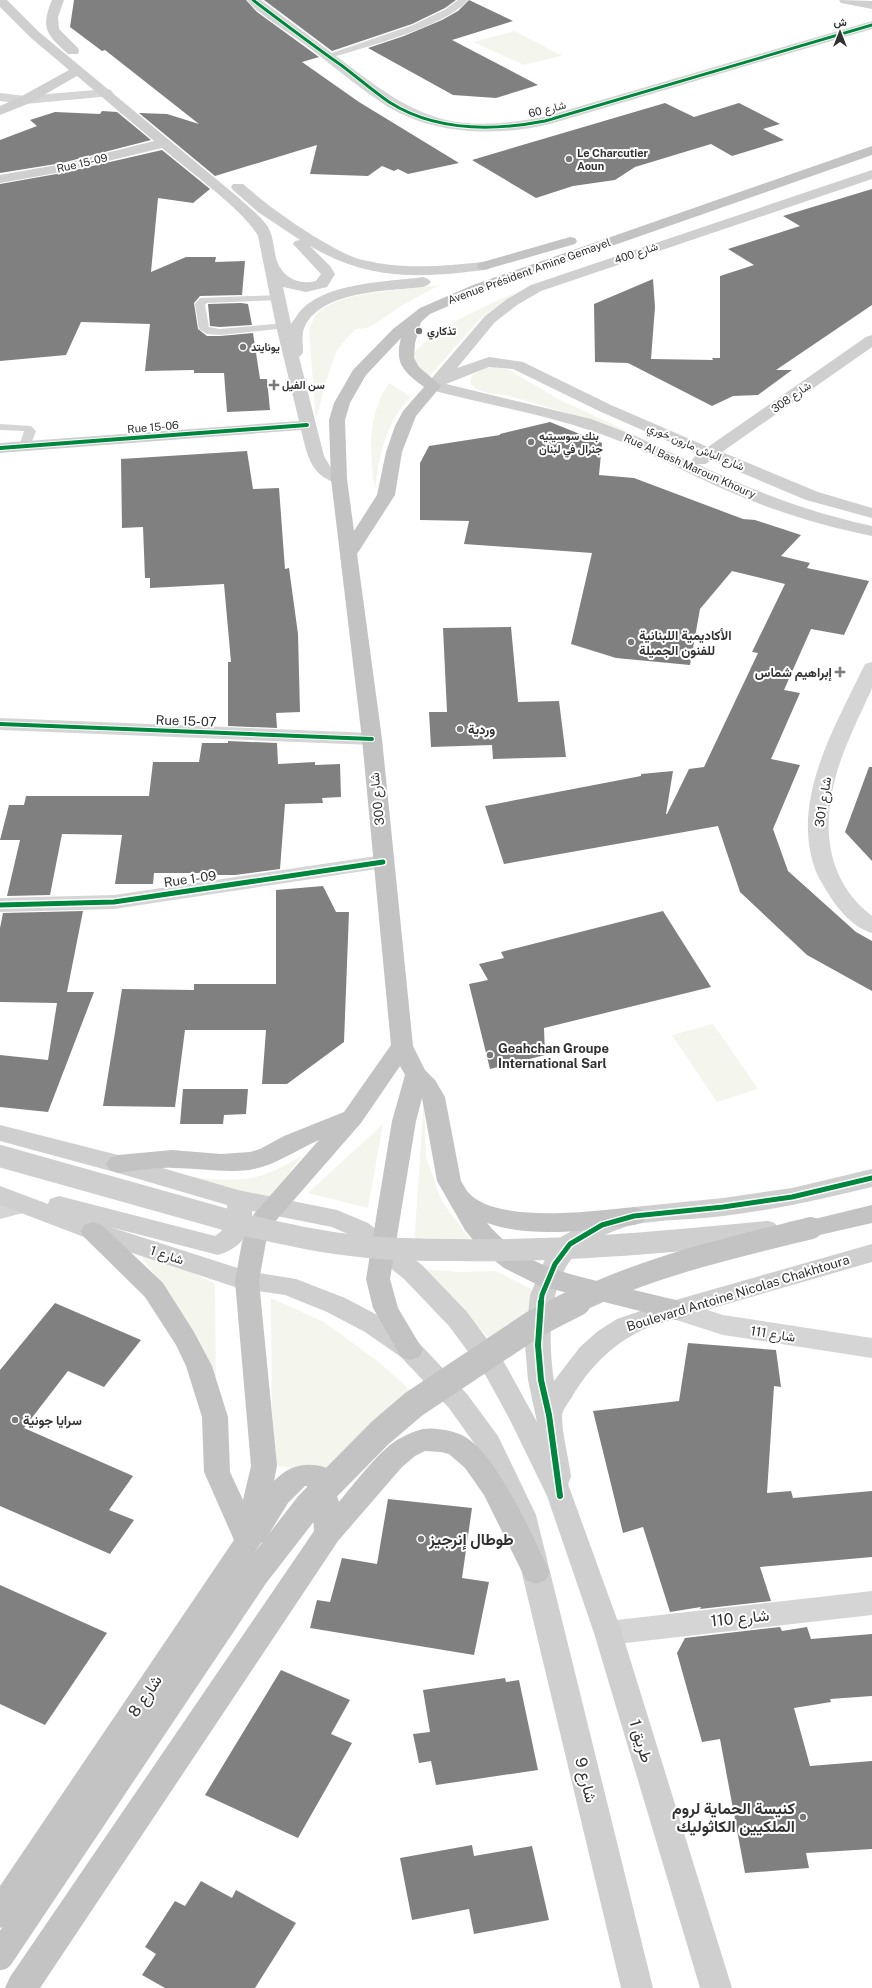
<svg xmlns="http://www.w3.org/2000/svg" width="872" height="1988" viewBox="0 0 872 1988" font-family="'Public Sans',Vazirmatn,sans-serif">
<rect width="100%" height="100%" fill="#fff"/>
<g fill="#f4f6ed">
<polygon points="515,31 562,56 524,65 473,42"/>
<path d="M440 285 401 306 375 324 367 328 356 329 347 338 336 352 324 388 316 421 309 330C312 322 314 315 321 310 344 291 410 289 440 285Z"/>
<path d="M518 291 481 318 427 379 411 356C439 324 481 309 518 291Z"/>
<path d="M494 367 509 370 558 399 655 444C608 427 561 410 512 397 499 393 479 395 470 383L472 375 486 368Z"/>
<path d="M389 383 411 397C385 423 379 456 375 491 370 451 366 419 389 383Z"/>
<polygon points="713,1024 758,1089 717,1102 672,1035"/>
<polygon points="424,1098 426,1157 442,1202 476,1247 414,1245"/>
<polygon points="383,1124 368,1208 308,1193"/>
<path d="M302 1155 271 1200 171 1174C227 1181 253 1188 302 1155Z"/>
<polygon points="129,1238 215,1284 216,1389 177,1308"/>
<polygon points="425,1269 457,1272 496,1271 531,1289 536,1313 491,1341"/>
<polygon points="271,1298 324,1322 380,1363 415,1395 324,1473 272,1465"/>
</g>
<g fill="#808080">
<polygon points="74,0 246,0 257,12 319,57 302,62 359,102 459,163 408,174 398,169 394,171 382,166 368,176 310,174 317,145 215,176 139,113 167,114 199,124 105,50 102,51 70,27"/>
<polygon points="264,0 456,0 445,8 412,24 332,51"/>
<polygon points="469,0 513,21 452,40 538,85 496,98 453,95 368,48 404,36 442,20 458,11"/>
<polygon points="665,103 694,117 739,103 780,124 763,129 784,140 732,156 711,144 635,167 615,180 573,186 536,198 472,160"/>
<polygon points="102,111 117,112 151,140 62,163 0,173 0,140 37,126 30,120 55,112 100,114"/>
<polygon points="162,150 210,189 193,203 158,198 151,272 186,257 216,257 215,262 245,261 242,295 200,296 194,303 198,329 207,336 220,336 253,333 260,379 267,379 270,410 227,412 224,373 194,373 194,370 145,371 150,324 81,322 66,355 0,361 0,184 62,173"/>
<polygon points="872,189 872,305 776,370 792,370 758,395 733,396 712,406 628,363 595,362 594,304 653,279 655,307 651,359 713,360 712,358 720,358 720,276 754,265 728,249 800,226 783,216"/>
<polygon points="241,303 248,304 252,325 220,327 210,326 208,304"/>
<polygon points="550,422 602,443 599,475 634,478 743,519 755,520 801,535 781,556 810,563 807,568 869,581 844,635 811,629 784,690 800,693 771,759 800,765 773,829 788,871 856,932 872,941 872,991 807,955 740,892 718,826 504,864 485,806 641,776 641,774 673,771 666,814 667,814 689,769 704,767 758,653 752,652 785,584 732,571 700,609 690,665 616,658 571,644 592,553 464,544 469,521 420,520 420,463 429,446 500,435 500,434"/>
<polygon points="247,451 253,489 279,488 285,569 289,568 298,634 300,712 276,713 277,728 228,726 228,662 231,662 224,584 150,588 150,578 145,578 143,527 122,528 121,459"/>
<polygon points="511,627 518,702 559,701 566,757 493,759 492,745 431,747 429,712 447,712 443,628"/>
<polygon points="228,741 277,743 278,764 315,762 315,765 340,764 341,797 322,798 323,803 285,804 280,869 235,875 207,875 208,873 154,873 153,884 115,884 122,835 62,834 50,895 7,896 20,840 0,840 9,805 24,805 26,796 149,796 153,762 199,762 202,743 228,743"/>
<polygon points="869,767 872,767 872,861 845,832"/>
<polygon points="323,886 336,912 349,912 344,1042 287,1084 262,1084 266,1030 185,1030 175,1107 103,1106 122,989 194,990 194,984 276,984 276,890"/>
<polygon points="83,911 67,992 94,992 48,1112 0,1107 0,1055 48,1060 57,1003 0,1002 0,928 3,913"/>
<polygon points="663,911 711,987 544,1028 545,1055 490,1069 469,984 488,980 479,964 504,958 501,952"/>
<polygon points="183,1089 248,1089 246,1114 224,1115 223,1124 180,1124"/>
<polygon points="55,1303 141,1340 104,1387 68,1371 24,1428 133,1476 109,1510 134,1520 110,1554 0,1506 0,1370"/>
<polygon points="688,1343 776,1350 781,1387 774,1386 767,1493 791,1491 793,1498 872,1491 872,1557 760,1567 771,1601 700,1609 701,1607 670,1612 643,1527 623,1533 593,1411 679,1401"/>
<polygon points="388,1499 472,1508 462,1578 489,1582 474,1655 310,1628 317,1600 330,1602 342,1558 377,1564"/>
<polygon points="0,1585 107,1633 45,1725 0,1704"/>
<polygon points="780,1627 782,1631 807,1627 811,1639 872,1634 872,1696 830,1699 831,1702 794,1708 810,1766 872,1761 872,1849 806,1853 809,1868 745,1873 720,1739 702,1742 677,1653 685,1638"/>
<polygon points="281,1670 350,1700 331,1734 352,1743 298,1838 205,1795"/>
<polygon points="505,1678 506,1682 519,1680 538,1770 436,1785 431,1761 419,1763 413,1734 430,1732 423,1690"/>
<polygon points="472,1845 474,1856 532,1846 549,1920 474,1934 469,1909 412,1920 400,1858"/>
<polygon points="201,1881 232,1898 236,1890 296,1923 255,1988 165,1988 142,1975 156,1954 145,1947 175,1901 185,1906"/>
</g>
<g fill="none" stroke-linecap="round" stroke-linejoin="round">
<g fill="#d5d5d5" fill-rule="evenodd">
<path d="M458 0H468C445 27 365 47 330 58L327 59 323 56 413 25 446 9Z"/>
<polygon points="278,295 283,298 282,300 207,303 205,305 209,327 220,329 284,323 288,324 289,326 288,328 220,335 207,334 199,329 195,304 200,298"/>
<polygon points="0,424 31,426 36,431 29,449 25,450 19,447 24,431 0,430"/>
</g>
<g fill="#d5d5d5" fill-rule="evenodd">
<path d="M247 0H261C289 21 316 41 344 62 376 86 406 110 446 120 478 127 511 123 543 117L872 21V29L550 124C496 137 433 135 385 105 358 87 333 66 307 46 294 36 255 12 247 0Z"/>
<polygon points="106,89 111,90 113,93 111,96 25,104 0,101 0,93 25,96"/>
<path d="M872 662C872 670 872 679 872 687 871 693 866 700 864 706 857 720 851 734 845 749 822 807 817 873 872 916V933C854 928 837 909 828 893 823 885 817 876 814 866 792 799 834 728 863 668L865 664Z"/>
<polygon points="0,718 372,733 379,735 382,739 379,743 372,745 0,730"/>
<polygon points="383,855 390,857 393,862 390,867 114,909 0,912 0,898 114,895"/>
<polygon points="22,1196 31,1199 34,1205 31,1211 0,1219 0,1201"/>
<polygon points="676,1300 723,1315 872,1338 872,1358 723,1335 667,1317 663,1310 667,1303"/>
<polygon points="872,1591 872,1615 608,1645 598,1642 594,1633 598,1624 608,1621"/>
</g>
<g fill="#cfcfcf" fill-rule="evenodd">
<path d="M0 0H7L39 32 239 198C248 207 261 216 268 227 275 239 273 254 279 266 287 280 302 285 316 281L321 274 293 244 295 241 300 240 258 212 233 190 231 187 233 184H243C268 206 294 224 322 241 334 248 349 257 363 260 404 270 443 266 484 262L489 263 491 266 489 269 484 270C419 278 369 281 310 246L330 266 335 274 327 287 306 292 283 287 291 324C295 319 298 313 302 309 330 282 387 282 423 277L428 279 431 282 428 285 423 287C389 291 323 290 305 326 301 334 303 344 303 353L299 357 324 456 331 468 345 475 347 479 345 483C338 484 334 483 327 479 309 470 306 449 301 430L0 453V443L299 421 276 326 258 236C245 211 185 168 162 148L62 172 0 183V175L62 164 154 141 77 76 30 103 0 115V106L20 97 69 70 31 38 0 7Z"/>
<path d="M52 0H64L58 17 59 29 78 48 79 51 78 54H68C47 35 40 28 52 0Z"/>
<polygon points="839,0 872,1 872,9 841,3"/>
<path d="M872 170V179L541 291 517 305 495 322 457 368 489 357 523 362 611 405 708 447 866 337 872 335V347L722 452 818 492 872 508V518L806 500 711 460 706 464H697C753 491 811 513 872 526V536C822 526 774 511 728 491 688 474 650 452 609 437 550 415 488 405 427 389L425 386 485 316 507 299 531 285ZM489 367 513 369 599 411 697 454 692 460 693 463 633 435 591 419 446 384Z"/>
<path d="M0 1125 118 1155 238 1190 337 1210 368 1223 422 1265 467 1312 504 1362 537 1422 528 1380 525 1345 530 1295 546 1257 561 1237 593 1219 634 1207 723 1198 792 1188 872 1169V1187C822 1199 774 1210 723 1216 694 1220 661 1219 632 1225 617 1229 590 1240 578 1251 547 1283 548 1340 554 1381L580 1347 598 1331 617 1319 658 1305 872 1244V1262L658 1324C621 1336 594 1361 573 1395 570 1401 562 1410 562 1416 562 1435 569 1458 571 1477L568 1484 622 1633 732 1988H700L594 1633 547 1496 510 1420 486 1376 449 1326 404 1279 350 1235 332 1227 252 1211C253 1234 239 1249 218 1255L110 1227 247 1271 296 1279 345 1298 383 1318 419 1343 467 1394 498 1436 536 1515 653 1988H621L508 1515 479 1450 449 1408 401 1357 365 1332 327 1312 285 1295 238 1288 84 1237 0 1205V1186L48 1204 50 1199 59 1196 215 1236C230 1226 228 1221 227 1205L118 1173 0 1141Z"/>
</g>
<g fill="#c3c3c3" fill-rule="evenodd">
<path d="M872 146V155L483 291 430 314 421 322 415 343 414 358 419 367 441 386 416 416 402 452 395 495 357 554 382 739 413 1046 425 1070 435 1080 445 1097 461 1181C463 1184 465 1188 467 1191 494 1225 595 1211 634 1207L643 1210 646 1216 643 1222 634 1225C586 1230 534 1239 487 1223 521 1263 556 1271 605 1283 628 1289 652 1294 676 1300L685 1303 689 1310 685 1317 676 1320 540 1286 504 1268 480 1249 465 1230 437 1181 422 1098 416 1121 390 1279 398 1308 423 1350 419 1357 410 1360 401 1357 373 1308 366 1279 392 1121 405 1075 400 1066 361 1123 273 1224 266 1242 259 1281 277 1466 274 1481C289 1465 307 1461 327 1468L339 1502C354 1484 378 1452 397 1440 404 1436 414 1431 423 1429 435 1427 457 1431 467 1438 500 1460 532 1536 550 1572L546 1580 536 1584 526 1580 484 1495 465 1468 449 1454 441 1452 425 1451 415 1456 402 1467 338 1541 40 1988H5L10 1977 314 1531 312 1501 307 1486H305L288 1503 264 1542 261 1543 11 1924 0 1928V1886L234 1540 204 1472 202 1417 186 1366 176 1345 145 1297 84 1237 81 1231 84 1225 93 1222 102 1225 163 1283 194 1332 212 1366 228 1417 230 1472 243 1500 251 1466 235 1281 242 1242 254 1214 319 1140C296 1150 275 1166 249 1170 223 1173 199 1168 173 1168 155 1167 136 1171 118 1173L110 1170 106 1164 110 1158 118 1155 172 1150 221 1154 250 1152 260 1149 284 1136 344 1112 391 1045 362 739 331 479 329 420 334 403 353 370 393 329 420 308 473 285ZM401 338C394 364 404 372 424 387L403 411 395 426 386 452 377 495 354 531 347 479 345 420 350 403 366 375Z"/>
<polygon points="570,237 575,238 577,241 575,244 484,270 479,269 477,266 479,263"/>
<polygon points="872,1205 872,1223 811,1237 802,1234 799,1228 802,1222"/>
</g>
<path stroke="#cfcfcf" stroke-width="22" d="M0 1156 249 1226C286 1234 322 1243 360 1246 392 1250 424 1250 457 1250 561 1252 664 1242 768 1232"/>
<path stroke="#c3c3c3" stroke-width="22" d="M575 1303C649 1266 731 1248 811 1228"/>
<polyline stroke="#c3c3c3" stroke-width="28" points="0,1956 254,1576 309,1505 380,1433 414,1404 534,1324 577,1302"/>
<g stroke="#fff" stroke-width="4.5">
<path id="cycleway-far3" d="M253 0C282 22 311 44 341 65 357 77 373 91 389 102 436 132 493 131 545 121L872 25"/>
</g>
<g stroke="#fff" stroke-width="6">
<g id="cycleway-far2">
<polyline points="0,448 307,425"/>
<polyline points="0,724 372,739"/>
</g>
</g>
<g stroke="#fff" stroke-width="8">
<g id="cycleway-far1">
<polyline points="0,905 114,902 383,862"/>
<polyline points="541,1303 542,1295 555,1264 570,1244 602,1225 634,1216 723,1207 792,1197 872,1178"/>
</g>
</g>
<g stroke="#fff" stroke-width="9">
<polyline id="cycleway" points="541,1302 538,1345 541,1380 549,1415 560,1496"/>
</g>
<use href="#cycleway-far3" stroke="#00873e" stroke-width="3"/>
<use href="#cycleway-far2" stroke="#00873e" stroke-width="4"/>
<use href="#cycleway-far1" stroke="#00873e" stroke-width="5"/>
<use href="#cycleway" stroke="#00873e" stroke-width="6"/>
</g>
<g fill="#797979" stroke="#fff" stroke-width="1.5">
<circle cx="569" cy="159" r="4"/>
<circle cx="419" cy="331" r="4"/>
<circle cx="243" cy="347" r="4"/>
<path d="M272 379h4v4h4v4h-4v4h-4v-4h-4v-4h4z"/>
<circle cx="531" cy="442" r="4"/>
<circle cx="631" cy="642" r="4"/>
<path d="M838 666h4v4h4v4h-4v4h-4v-4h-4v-4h4z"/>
<circle cx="460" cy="729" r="4"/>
<circle cx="490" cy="1055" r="4"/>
<circle cx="15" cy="1420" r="4"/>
<circle cx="421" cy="1539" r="4"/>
<circle cx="803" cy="1817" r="4"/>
</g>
<g text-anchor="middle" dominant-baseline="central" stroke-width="4" stroke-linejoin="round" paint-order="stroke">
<g font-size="11" fill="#313131" stroke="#fff">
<text transform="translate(547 109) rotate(-14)">شارع 60</text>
<text transform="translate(82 163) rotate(-13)">Rue 15-09</text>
<text transform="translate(636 253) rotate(-19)">شارع 400</text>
<text transform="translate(529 271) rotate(-20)">Avenue Président Amine Gemayel</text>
<text transform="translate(791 397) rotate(-35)">شارع 308</text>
<text transform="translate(153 427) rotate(-5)">Rue 15-06</text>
<text transform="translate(696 447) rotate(23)">شارع الباش مارون خوري</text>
<text transform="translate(690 466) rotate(24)">Rue Al Bash Maroun Khoury</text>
</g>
<g font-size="11" font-weight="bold" fill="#313131" stroke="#fff" text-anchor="start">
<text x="577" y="153">Le Charcutier<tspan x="577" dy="13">Aoun</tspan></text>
<text x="427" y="331">تذكاري</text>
<text x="251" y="347">يونايتد</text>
<text x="282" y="385">سن الفيل</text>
<text x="539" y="436">بنك سوسيتيه<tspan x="539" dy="13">جنرال في لبنان</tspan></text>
</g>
<g font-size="13" font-weight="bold" fill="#313131" stroke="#fff" text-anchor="start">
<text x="639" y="635">الأكاديمية اللبنانية<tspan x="639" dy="15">للفنون الجميلة</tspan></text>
<text x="832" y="672" text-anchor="end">إبراهيم شماس</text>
<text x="468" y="729">وردية</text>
<text x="498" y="1048">Geahchan Groupe<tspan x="498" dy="15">International Sarl</tspan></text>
<text x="23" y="1420">سرايا جونية</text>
</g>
<g font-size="13" fill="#313131" stroke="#fff">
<text transform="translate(186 721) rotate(2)">Rue 15-07</text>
<text transform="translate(377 799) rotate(-96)">شارع 300</text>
<text transform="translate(823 802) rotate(-81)">شارع 301</text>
<text transform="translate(190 879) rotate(-8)">Rue 1-09</text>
<text transform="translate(167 1255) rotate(18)">شارع 1</text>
<text transform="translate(738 1293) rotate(-17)">Boulevard Antoine Nicolas Chakhtoura</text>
<text transform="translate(773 1334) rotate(9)">شارع 111</text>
</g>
<g font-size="16" font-weight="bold" fill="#313131" stroke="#fff" text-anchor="start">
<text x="429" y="1539">طوطال إنرجيز</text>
<text x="795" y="1808" text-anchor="end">كنيسة الحماية لروم<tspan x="795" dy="18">الملكيين الكاثوليك</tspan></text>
</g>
<g font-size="16" fill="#313131" stroke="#fff">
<text transform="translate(740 1618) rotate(-6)">شارع 110</text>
<text transform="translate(145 1696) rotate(-56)">شارع 8</text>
<text transform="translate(641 1741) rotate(73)">طريق 1</text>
<text transform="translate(586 1780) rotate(76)">شارع 9</text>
</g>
</g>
<g transform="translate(840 32)" stroke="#ffffff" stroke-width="3" paint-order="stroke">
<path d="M0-3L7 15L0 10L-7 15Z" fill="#313131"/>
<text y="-6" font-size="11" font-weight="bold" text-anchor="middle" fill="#313131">ش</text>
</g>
</svg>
